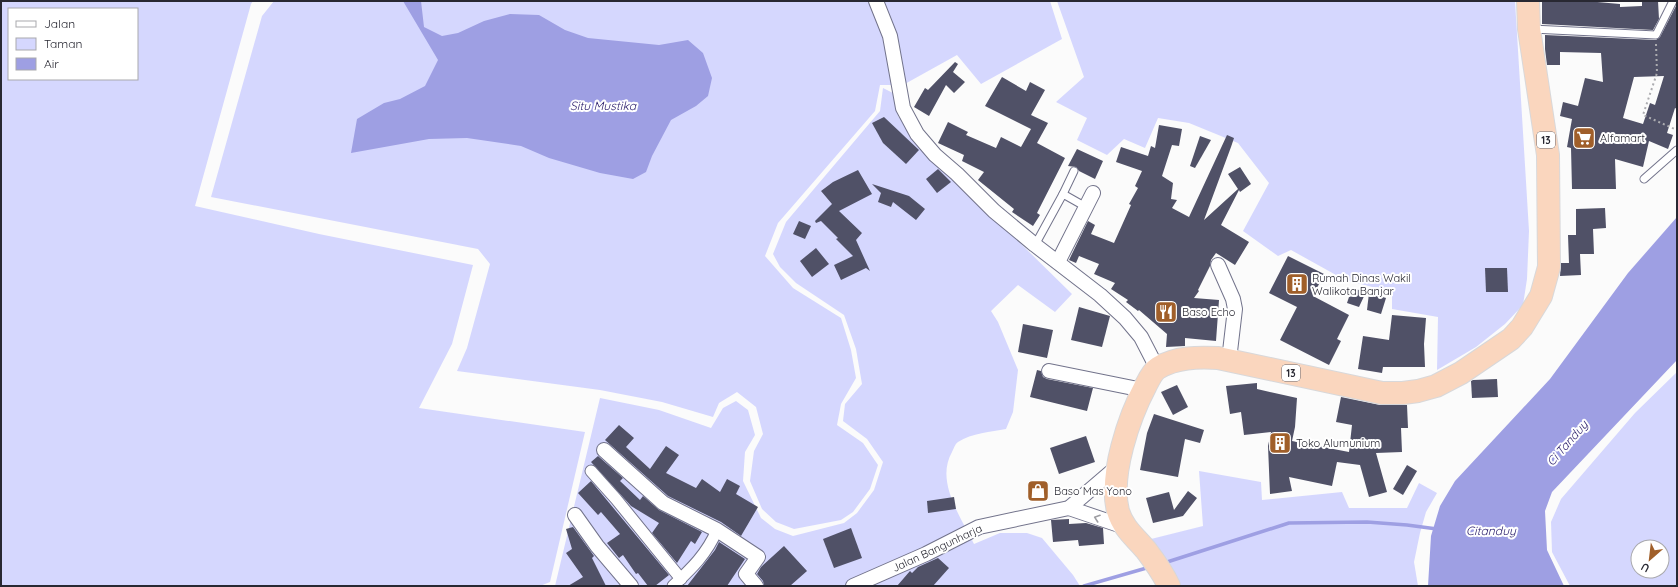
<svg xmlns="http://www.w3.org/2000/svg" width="1678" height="587" viewBox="0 0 1678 587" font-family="Quicksand,sans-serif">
<rect width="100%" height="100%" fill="#fbfbfb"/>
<g fill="#d5d7fe" fill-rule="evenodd">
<path d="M1 1H253L251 4 195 206 319 234 473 265 452 344 419 408 585 432 550 582 540 586H1ZM9 9H137V79H9Z"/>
<polygon points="274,1 1050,1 1062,39 981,84 957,55 903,85 880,85 875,111 778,223 765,256 793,288 841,318 851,350 856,378 841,404 837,425 863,443 878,465 870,489 853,512 841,520 794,529 776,522 762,509 750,481 754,451 763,434 756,407 737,392 719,403 713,417 662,402 600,390 457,371 467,348 490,264 478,249 211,197 262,16"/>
<polygon points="1057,1 1515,1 1529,231 1527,279 1523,305 1505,324 1476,347 1437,370 1438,317 1392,309 1392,292 1345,280 1291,250 1278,256 1243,231 1269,183 1238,143 1189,123 1158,118 1145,148 1124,139 1107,155 1077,140 1087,118 1056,102 1084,77"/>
<path d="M883 88 895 94 898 116 913 138 1072 294 1055 312 1018 285 991 311 998 322 1018 370 1013 412 1006 429C991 432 972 433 958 442 955 444 954 448 952 452 935 482 961 517 974 544L1000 533H1027L1042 538 1073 575 1080 586H555L600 398 659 410 711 428 723 408 736 401 748 410 755 435 745 452 743 481 761 518 775 529 793 536 844 523 857 513 874 490 883 462 867 439 843 421 845 404 862 384 856 349 844 315 796 283 780 267 773 254 786 222 880 111Z"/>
<path d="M1677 372V586H1570L1552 552 1551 522 1561 499 1635 413ZM1638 547H1662V571H1638Z"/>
<polygon points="1199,471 1261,482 1262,500 1342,492 1349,508 1407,508 1419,483 1437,493 1426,512 1420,533 1414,562 1418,586 1179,586 1151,539 1203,526"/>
</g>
<g fill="#9e9fe3">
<polygon points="403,1 421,1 424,27 442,36 458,33 484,21 510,14 539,15 565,30 588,38 659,45 688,40 703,53 712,78 708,96 696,106 671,120 652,156 646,172 633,179 600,173 549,158 521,146 467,138 429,139 351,153 357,119 384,103 400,99 425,86 438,60"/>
<polygon points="1677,217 1677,360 1552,492 1545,511 1547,550 1564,586 1428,586 1431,536 1440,506 1455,481 1550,379 1628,273"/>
</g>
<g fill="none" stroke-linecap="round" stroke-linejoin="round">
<g stroke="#9e9fe3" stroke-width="3.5">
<polyline points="1164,563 1289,523 1367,522 1407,525 1437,529"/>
<polyline points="1084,586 1150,567"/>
</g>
</g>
<g fill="#505167" fill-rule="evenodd">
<polygon points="1542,1 1586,1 1620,4 1620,7 1642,6 1642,1 1658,1 1659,19 1653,30 1542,24"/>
<path d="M1677 4V109L1675 108 1667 133 1673 135 1668 149 1649 141 1643 167 1615 159 1616 189H1572L1571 148 1567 147 1572 119 1560 116 1563 102 1578 106 1585 78 1603 82 1601 53 1560 52V65H1547L1545 49V35L1656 40 1660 37ZM1664 76 1655 105 1650 103 1643 124 1623 118 1634 77Z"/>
<polygon points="955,62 958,64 953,72 965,82 954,93 946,85 929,116 914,107 925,88 928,90"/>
<polygon points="1002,77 1026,91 1030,82 1045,90 1031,115 1048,123 1037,143 1065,158 1037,213 1040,215 1033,226 1012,212 1014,209 978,180 984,172 962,161 964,155 938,143 948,122 968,132 966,135 996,148 1001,137 1021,147 1031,129 985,106"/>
<polygon points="884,117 919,150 906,164 883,143 872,123"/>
<polygon points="1159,125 1182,129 1179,146 1172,145 1162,176 1173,183 1171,199 1177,200 1172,208 1189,217 1227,135 1234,138 1231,147 1204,220 1238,189 1228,174 1240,167 1251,184 1240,192 1239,190 1221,225 1249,242 1235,265 1216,253 1211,260 1210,266 1198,290 1199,291 1194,298 1219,300 1216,341 1185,338 1185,346 1166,347 1167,334 1139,310 1138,311 1126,302 1128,300 1111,289 1115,283 1094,274 1099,264 1079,256 1076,263 1069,260 1088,221 1095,225 1091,234 1114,243 1131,205 1129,204 1138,188 1135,186 1142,171 1116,162 1121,147 1148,156 1151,146 1155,148"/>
<polygon points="1200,136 1211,140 1195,168 1190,166"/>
<polygon points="1077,149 1103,161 1095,179 1079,171 1076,167 1068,166"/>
<polygon points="938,169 951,182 937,193 926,179"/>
<polygon points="858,170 872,194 839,211 862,233 856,240 870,271 866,268 841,280 834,265 853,256 836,239 838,238 821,221 816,223 815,221 832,204 821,191 833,182"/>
<polygon points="872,184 909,196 925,209 916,220 893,202 891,207 878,202 881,193"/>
<polygon points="1605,208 1606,228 1593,229 1594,254 1580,254 1581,275 1560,276 1561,263 1569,263 1568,235 1576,235 1576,209"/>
<polygon points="799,221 811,226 805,239 793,234"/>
<polygon points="816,248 829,264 812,277 800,261"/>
<polygon points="1288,256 1324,274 1313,296 1349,315 1337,339 1341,341 1329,365 1280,340 1297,307 1269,293"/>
<polygon points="1485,268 1507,268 1508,292 1486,292"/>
<polygon points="1352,288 1366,292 1359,307 1347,303"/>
<polygon points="1369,293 1386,298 1381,314 1367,310"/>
<polygon points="1079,307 1110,316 1102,347 1071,340"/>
<polygon points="1392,315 1426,318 1424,344 1425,367 1383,367 1382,373 1358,369 1363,336 1389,340"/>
<polygon points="1023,324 1053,330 1047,358 1018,352"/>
<polygon points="1037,370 1041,371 1043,377 1047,379 1093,388 1087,411 1030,397"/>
<polygon points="1497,379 1498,397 1472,398 1471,381 1473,380"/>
<polygon points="1257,383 1257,389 1297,398 1295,427 1292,441 1349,452 1352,425 1336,422 1341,397 1380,405 1407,405 1408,428 1401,428 1402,452 1376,453 1387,492 1369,497 1360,465 1337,462 1332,486 1289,477 1292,491 1270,494 1268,446 1271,432 1244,435 1241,412 1230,414 1226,386"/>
<polygon points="1177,385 1188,407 1173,415 1161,392"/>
<polygon points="1154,414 1204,430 1200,443 1185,439 1178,477 1140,470 1147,433"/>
<polygon points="619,425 634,438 626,447 650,469 666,446 679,455 666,473 696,488 702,479 720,492 727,479 740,486 736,494 758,507 741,536 721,522 668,496 605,440"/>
<polygon points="1086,436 1095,462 1059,474 1050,448"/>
<polygon points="598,456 623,478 620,481 640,500 643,496 659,510 702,532 695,544 691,541 677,563 652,533 659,523 631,506 591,462"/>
<polygon points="1407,465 1417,471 1403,495 1393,489"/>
<polygon points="591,481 669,575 655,586 648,586 638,573 636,574 623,555 619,558 607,543 620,534 601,512 598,515 578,493"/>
<polygon points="1188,491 1197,498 1183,516 1153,523 1146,498 1169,492 1174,510"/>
<polygon points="954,497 956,509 928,513 927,501"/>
<polygon points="1069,519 1069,524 1086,523 1103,528 1104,544 1079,546 1078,540 1053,542 1051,520"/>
<polygon points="573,527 594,556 592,558 606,586 568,586 583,577 566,553 572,549 566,529"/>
<polygon points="851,528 862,558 834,568 823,539"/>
<polygon points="719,542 745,559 727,586 687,586 715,550"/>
<polygon points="784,546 807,571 790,586 764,586 763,581 757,574 761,567"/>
<polygon points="938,558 949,568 933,586 897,586 910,571 912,573 918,567"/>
</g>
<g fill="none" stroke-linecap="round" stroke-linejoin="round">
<g stroke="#72738b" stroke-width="9">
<g id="service">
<polyline points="1532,29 1656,35 1673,1"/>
<polyline points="1644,179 1677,150"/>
<polyline points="1063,194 1074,171"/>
<polyline points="1035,245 1063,194 1086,207"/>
</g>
</g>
<g stroke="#72738b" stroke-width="13">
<g id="pedestrian">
<polyline points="591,471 616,499 681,579"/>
<path d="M673 586C691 569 707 554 717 530"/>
</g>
</g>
<g stroke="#72738b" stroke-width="16">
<g id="minor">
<polyline points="876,1 890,36 903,108 917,134 935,155 957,174 994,211 1035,245 1100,295 1125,318 1141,337 1157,368"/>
<polyline points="1058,262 1093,193"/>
<polyline points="1218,265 1233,299 1235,309 1229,360"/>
<polyline points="1049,371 1143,390"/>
<polyline points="604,450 663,503 717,530 758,557 746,574 756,586"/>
<polyline points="1069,508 1125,527"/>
<polyline points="575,515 597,546 631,586"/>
<polyline points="853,586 926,554 979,527 1069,508 1118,466"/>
</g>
</g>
<g stroke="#d8d8da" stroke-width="24">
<path id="trunk" d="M1169 586C1163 573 1155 562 1146 550 1135 537 1123 528 1118 511 1109 475 1129 417 1146 385 1149 379 1153 371 1158 368 1176 357 1198 357 1218 358L1382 393H1403L1418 391 1436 386 1461 373 1511 339 1522 327 1541 296 1549 267 1548 155 1529 29 1528 1"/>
</g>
<polyline stroke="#acacb0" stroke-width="2" stroke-dasharray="2 3" stroke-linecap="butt" points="1656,44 1657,73 1643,115 1677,130"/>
<use href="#service" stroke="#fff" stroke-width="7"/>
<use href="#pedestrian" stroke="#fff" stroke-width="11"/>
<use href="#minor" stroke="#fff" stroke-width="14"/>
<use href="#trunk" stroke="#fad6be" stroke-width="22"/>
</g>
<defs><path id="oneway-chevron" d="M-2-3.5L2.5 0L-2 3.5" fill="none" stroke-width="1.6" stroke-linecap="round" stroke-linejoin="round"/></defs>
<use stroke="#9e9ea3" href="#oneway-chevron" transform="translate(1097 518) rotate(-161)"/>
<defs>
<g id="supermarket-square" transform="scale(1.15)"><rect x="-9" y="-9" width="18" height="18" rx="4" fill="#a05f2a" stroke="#fff"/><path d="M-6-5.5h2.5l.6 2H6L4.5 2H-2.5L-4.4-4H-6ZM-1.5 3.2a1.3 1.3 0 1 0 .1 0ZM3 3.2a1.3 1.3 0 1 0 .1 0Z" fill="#fff"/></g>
<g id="building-square" transform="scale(1.15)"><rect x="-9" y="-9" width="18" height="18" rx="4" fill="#a05f2a" stroke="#fff"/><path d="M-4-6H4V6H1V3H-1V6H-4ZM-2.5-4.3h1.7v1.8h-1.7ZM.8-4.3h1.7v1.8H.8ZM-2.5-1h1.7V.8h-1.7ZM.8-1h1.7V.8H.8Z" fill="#fff"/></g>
<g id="restaurant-square" transform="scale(1.15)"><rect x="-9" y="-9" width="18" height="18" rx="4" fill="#a05f2a" stroke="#fff"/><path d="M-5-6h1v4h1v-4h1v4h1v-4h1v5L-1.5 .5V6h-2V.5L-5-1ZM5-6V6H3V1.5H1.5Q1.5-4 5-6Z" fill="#fff"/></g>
<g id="shop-square" transform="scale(1.15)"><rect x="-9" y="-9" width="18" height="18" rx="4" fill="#a05f2a" stroke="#fff"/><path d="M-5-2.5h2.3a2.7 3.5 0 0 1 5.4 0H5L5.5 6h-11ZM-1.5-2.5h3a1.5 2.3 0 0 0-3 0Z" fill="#fff"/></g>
</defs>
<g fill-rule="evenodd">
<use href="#supermarket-square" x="1584" y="138"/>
<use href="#building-square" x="1297" y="284"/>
<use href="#restaurant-square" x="1166" y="312"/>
<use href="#building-square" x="1280" y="443"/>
<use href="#shop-square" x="1038" y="491"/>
</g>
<g text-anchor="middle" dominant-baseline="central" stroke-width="4" stroke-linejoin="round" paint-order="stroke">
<g fill="#fff" stroke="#686870" stroke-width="1">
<rect x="1537" y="132" width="18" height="16" rx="3"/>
<rect x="1282" y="365" width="18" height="16" rx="3"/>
</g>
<g font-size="10" font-weight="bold" fill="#282832">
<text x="1546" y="140">13</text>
<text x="1291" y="373">13</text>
</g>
<g font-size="11" fill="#282832" stroke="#fff" text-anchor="start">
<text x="1600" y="138">Alfamart</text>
<text x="1312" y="278">Rumah Dinas Wakil<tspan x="1312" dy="13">Walikota Banjar</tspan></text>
<text x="1182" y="312">Baso Echo</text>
<text x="1296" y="443">Toko Alumunium</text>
<text x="1054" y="491">Baso Mas Yono</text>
</g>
<g font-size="11" fill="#282832" stroke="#fff">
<text transform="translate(937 548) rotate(-25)">Jalan Bangunharja</text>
</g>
<g font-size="12" font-style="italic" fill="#291c6a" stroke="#fff">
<text x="603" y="105">Situ Mustika</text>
<text transform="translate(1567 443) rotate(-49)">Ci Tanduy</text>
<text x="1491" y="530">Citanduy</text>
</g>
</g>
<rect width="1678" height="587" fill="none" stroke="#282832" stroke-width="4"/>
<rect x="8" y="8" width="130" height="72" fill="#ffffff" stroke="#a9a9ad"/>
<rect x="16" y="21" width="20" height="6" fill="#ffffff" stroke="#a9a9ad"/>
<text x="44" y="28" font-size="12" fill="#282832">Jalan</text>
<rect x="16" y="38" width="20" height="12" fill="#d5d7fe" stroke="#a9a9ad"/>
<text x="44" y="48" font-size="12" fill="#282832">Taman</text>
<rect x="16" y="58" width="20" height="12" fill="#9e9fe3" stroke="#a9a9ad"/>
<text x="44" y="68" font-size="12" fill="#282832">Air</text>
<g transform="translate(1650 559) rotate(208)"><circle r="19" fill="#ffffff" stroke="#a9a9ad"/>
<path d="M0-3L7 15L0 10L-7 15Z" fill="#a05f2a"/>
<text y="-6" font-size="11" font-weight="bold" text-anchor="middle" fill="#282832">U</text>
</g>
</svg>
